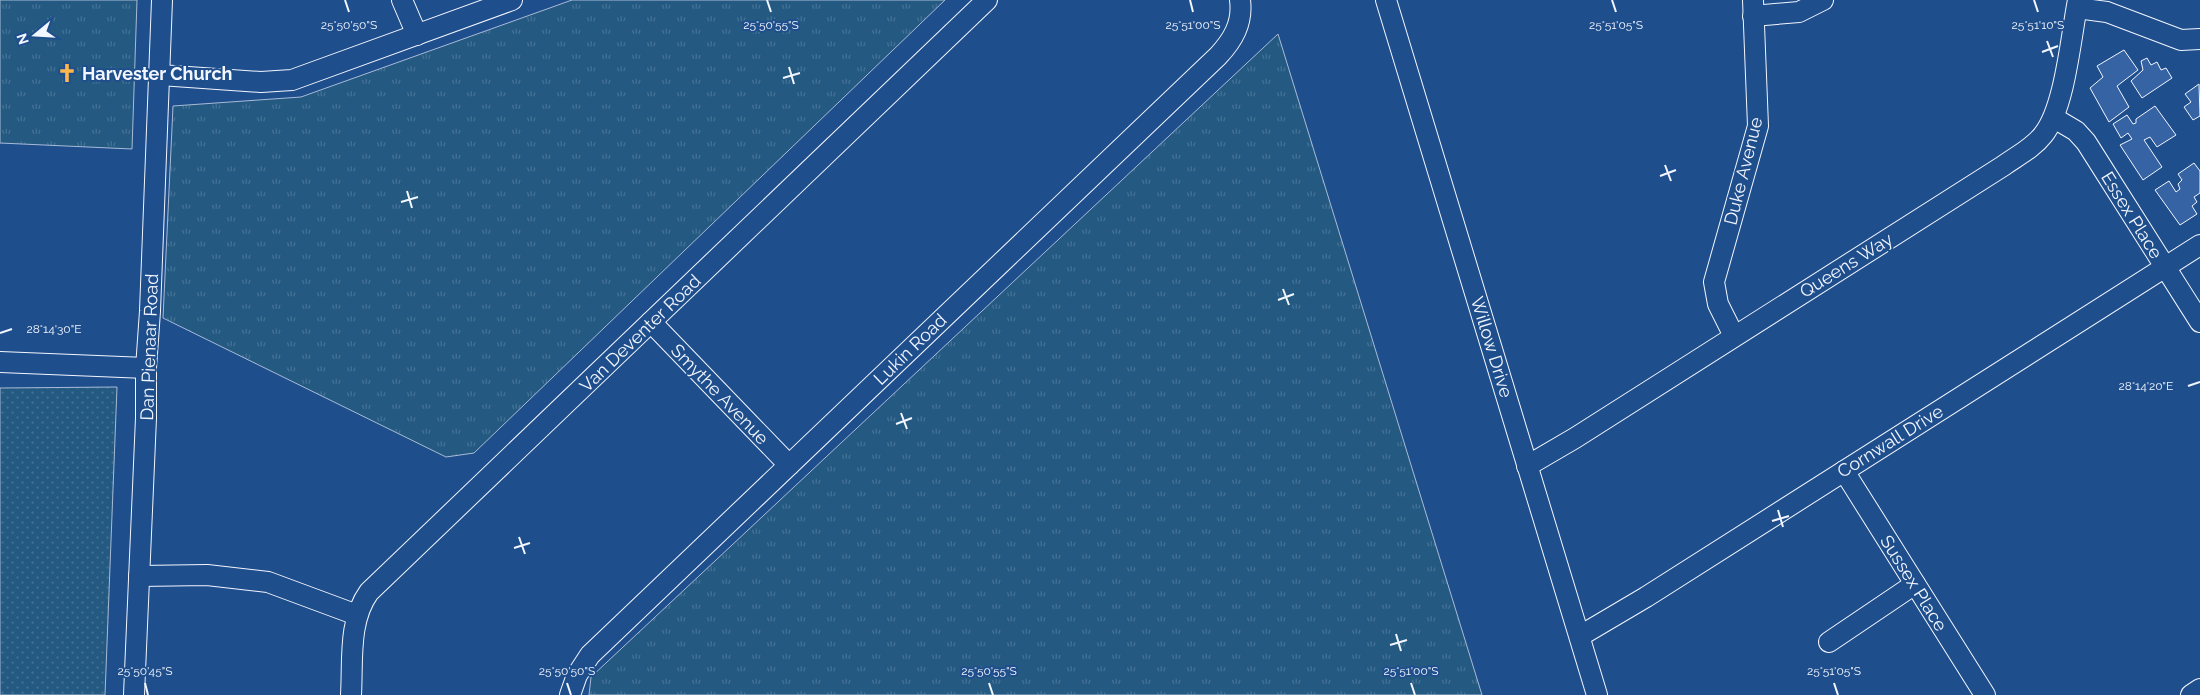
<svg xmlns="http://www.w3.org/2000/svg" width="2200" height="695" viewBox="0 0 2200 695" font-family="Raleway,sans-serif">
<defs>
<pattern id="grass-tufts" width="24" height="20" patternUnits="userSpaceOnUse" patternTransform="scale(1.25)"><rect width="24" height="20" fill="#245a82"/><path d="M3 7l-1-3M5 7V3M7 7l1-3M15 17l-1-3M17 17v-4M19 17l1-3" fill="none" stroke="#447295"/></pattern>
<pattern id="park-dots" width="8" height="8" patternUnits="userSpaceOnUse" patternTransform="scale(1.25)"><rect width="8" height="8" fill="#245a82"/><path d="M2 2h.1M6 6h.1" fill="none" stroke="#447295" stroke-width="1.8" stroke-linecap="round"/></pattern>
</defs>
<rect width="100%" height="100%" fill="#1f4e8c"/>
<g fill="url(#grass-tufts)" stroke="#a8bbd7">
<polygon points="0,0 137,0 132,149 0,143"/>
<polygon points="572,0 945,0 474,453 446,457 163,318 173,106 301,97"/>
<polygon points="1278,34 1482,695 589,695 591,677"/>
</g>
<polygon fill="url(#park-dots)" stroke="#a8bbd7" points="117,387 105,695 0,695 0,388"/>
<g fill="#3563a3" stroke="#f2f6ff">
<polygon points="2124,50 2138,70 2117,86 2129,107 2109,122 2090,88 2103,77 2097,66"/>
<polygon points="2147,58 2151,65 2157,62 2161,70 2166,68 2172,78 2142,98 2131,81 2143,70 2141,61"/>
<polygon points="2199,84 2200,116 2193,120 2184,107 2191,102 2185,94"/>
<polygon points="2155,106 2176,135 2157,147 2150,137 2144,140 2162,167 2143,180 2120,145 2132,139 2128,133 2121,138 2113,124 2127,115 2133,124 2136,123 2136,119"/>
<polygon points="2194,163 2200,171 2200,193 2194,197 2197,202 2192,206 2197,214 2180,225 2155,190 2169,181 2176,192 2180,189 2178,184 2182,180 2178,174"/>
</g>
<g fill="none" stroke-linecap="round" stroke-linejoin="round">
<g stroke="#f2f6ff" stroke-width="22">
<g id="minor">
<polyline points="402,0 417,35"/>
<polyline points="1386,0 1597,695"/>
<polyline points="2077,8 2107,12 2181,40 2200,39"/>
<polyline points="1753,16 1799,12 1823,0"/>
<polyline points="160,75 261,82 292,80 512,0"/>
<polyline points="2054,118 2076,131 2086,142 2200,322"/>
<polyline points="651,322 789,465"/>
<polyline points="1734,336 1718,304 1714,282 1758,126 1753,0"/>
<polyline points="0,362 146,368"/>
<path d="M1527 466 1575 438 2003 166C2017 156 2033 148 2043 135 2065 108 2071 36 2078 0"/>
<polyline points="1844,471 1985,695"/>
<polyline points="139,576 207,575 268,582 357,615"/>
<polyline points="1580,636 1646,597 2200,245"/>
<polyline points="1829,642 1915,584"/>
<polyline points="134,695 146,418 146,368 150,311 162,0"/>
<path d="M351 695C353 661 348 621 369 592L987 0"/>
<path d="M570 695 577 675 590 655 1218 56C1233 40 1243 23 1240 0"/>
<polyline points="2191,695 2200,689"/>
</g>
</g>
<use href="#minor" stroke="#1f4e8c" stroke-width="20"/>
</g>
<path fill="none" stroke="#f2f6ff" stroke-width="2" d="M345 0 349 12M767 0 771 12M1190 0 1193 12M1612 0 1616 12M2034 0 2038 12M2047 41 2053 57M2042 52 2058 46M789 67 794 84M783 78 800 73M1665 165 1671 181M1660 176 1676 170M407 191 412 208M401 202 418 197M1283 289 1289 305M1278 300 1294 294M0 333 12 329M2188 386 2200 382M901 413 907 429M896 424 912 418M1778 510 1783 527M1772 521 1789 516M519 537 525 554M514 548 530 543M1396 634 1401 651M1390 645 1407 640M145 683 148 695M567 683 571 695M989 683 993 695M1411 683 1415 695M1834 683 1838 695"/>
<defs>
<g id="church-bare" transform="scale(1.5)"><path d="M-1.2-6h2.4v3.5h3.3v2.4h-3.3V6h-2.4V-.1h-3.3v-2.4h3.3Z" fill="#ffb74d" stroke="#1f4e8c" stroke-width="2.5" paint-order="stroke"/></g>
</defs>
<g fill-rule="evenodd">
<use href="#church-bare" x="67" y="73"/>
</g>
<g text-anchor="middle" dominant-baseline="central" stroke-width="4" stroke-linejoin="round" paint-order="stroke">
<g font-size="18" font-weight="bold" fill="#f2f6ff" stroke="#1f4e8c" text-anchor="start">
<text x="82" y="73">Harvester Church</text>
</g>
<g font-size="18" fill="#f2f6ff" stroke="#1f4e8c">
<text transform="translate(1743 171) rotate(-76)">Duke Avenue</text>
<text transform="translate(2132 215) rotate(58)">Essex Place</text>
<text transform="translate(1846 265) rotate(-32)">Queens Way</text>
<text transform="translate(640 333) rotate(-44)">Van Deventer Road</text>
<text transform="translate(149 347) rotate(-88)">Dan Pienaar Road</text>
<text transform="translate(1492 347) rotate(73)">Willow Drive</text>
<text transform="translate(910 349) rotate(-44)">Lukin Road</text>
<text transform="translate(720 394) rotate(46)">Smythe Avenue</text>
<text transform="translate(1890 441) rotate(-32)">Cornwall Drive</text>
<text transform="translate(1914 583) rotate(58)">Sussex Place</text>
</g>
</g>
<g font-size="12" text-anchor="middle" fill="#f2f6ff" stroke="#1f4e8c" stroke-width="4" stroke-linejoin="round" paint-order="stroke">
<text x="349" y="29">25°50'50"S</text>
<text x="771" y="29">25°50'55"S</text>
<text x="1193" y="29">25°51'00"S</text>
<text x="1616" y="29">25°51'05"S</text>
<text x="2038" y="29">25°51'10"S</text>
<text x="54" y="333">28°14'30"E</text>
<text x="2146" y="390">28°14'20"E</text>
<text x="145" y="675">25°50'45"S</text>
<text x="567" y="675">25°50'50"S</text>
<text x="989" y="675">25°50'55"S</text>
<text x="1411" y="675">25°51'00"S</text>
<text x="1834" y="675">25°51'05"S</text>
</g>
<g transform="translate(35 35) rotate(252)" stroke="#1f4e8c" stroke-width="4" paint-order="stroke">
<path d="M0-4L9 19L0 12L-9 19Z" fill="#f2f6ff"/>
<text y="-8" font-size="14" font-weight="bold" text-anchor="middle" fill="#f2f6ff">N</text>
</g>
</svg>
